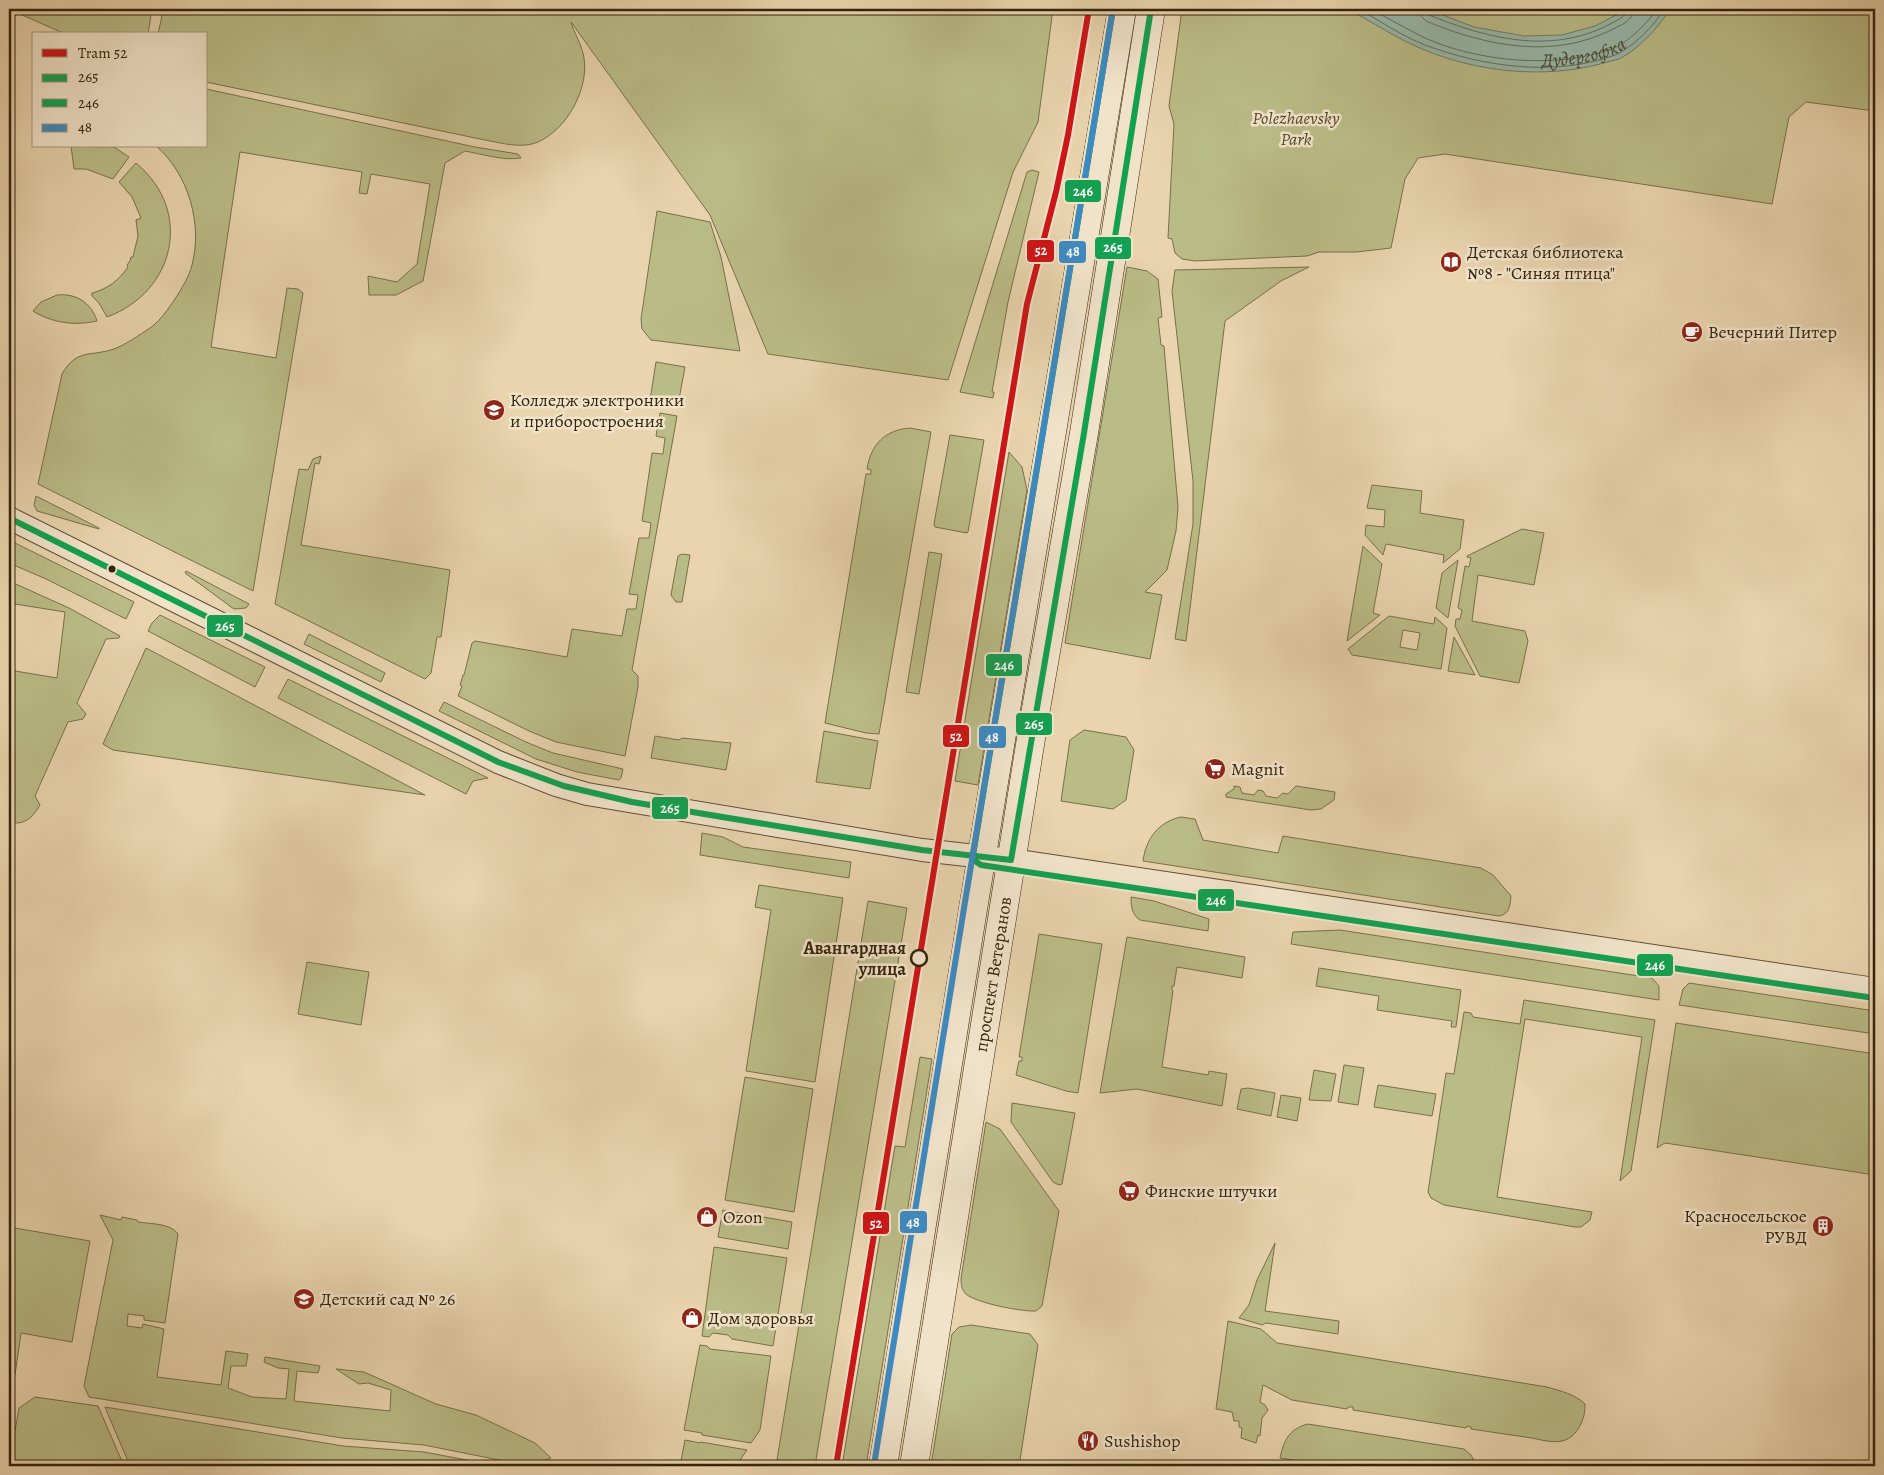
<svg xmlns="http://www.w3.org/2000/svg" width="1884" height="1475" viewBox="0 0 1884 1475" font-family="Alegreya,serif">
<rect width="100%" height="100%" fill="#e9d4ad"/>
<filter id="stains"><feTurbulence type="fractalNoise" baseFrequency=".004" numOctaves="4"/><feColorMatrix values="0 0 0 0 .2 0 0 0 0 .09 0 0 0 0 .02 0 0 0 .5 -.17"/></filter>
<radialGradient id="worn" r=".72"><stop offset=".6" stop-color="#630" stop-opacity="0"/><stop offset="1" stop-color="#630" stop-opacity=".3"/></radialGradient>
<g fill="#babc87" stroke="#78704a" fill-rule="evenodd">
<polygon points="9,9 152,9 148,34 65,34"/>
<path d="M164 9H1053L1038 122 1013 172 948 380 768 354 710 215 571 22C574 33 582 45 584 58 589 89 567 129 538 142 522 149 501 143 485 140L206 82V34H158L163 11 165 10Z"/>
<polygon points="1182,9 1875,9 1875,111 1806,102 1789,117 1772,204 1445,154 1418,158 1405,179 1391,248 1356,252 1319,252 1307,256 1195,261 1182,259 1175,253 1172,239 1168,238 1174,124 1169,106"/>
<path d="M206 89 475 147 518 154 521 158C503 161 482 154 465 151L445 163 423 281 396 295H369L368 276 397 282 417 264 430 184 371 174 367 194 359 193 362 172 240 152 211 347 276 358 287 288 298 289 303 293 253 591 38 484 62 374C77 348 90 357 114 349 127 344 139 335 150 328 161 320 168 309 175 299 182 288 189 277 192 265 203 224 188 173 156 146H206Z"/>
<polygon points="71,146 114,147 129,157 113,179 86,169 74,169"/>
<path d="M136 163C194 211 175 292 107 317L99 303 92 296V293C108 289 119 280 128 267L127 265 130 261 131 257H133L138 236 136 220 141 218 132 197 119 182Z"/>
<polygon points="1032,170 1039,172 1008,302 992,392 994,392 993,398 960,392 1027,172"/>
<polygon points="657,211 710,222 721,257 740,351 651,340 642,329 641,319"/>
<polygon points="1127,267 1147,271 1158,279 1162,317 1158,318 1161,345 1164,346 1178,507 1176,531 1167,570 1145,592 1162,595 1150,659 1065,643"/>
<polygon points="1309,267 1281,281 1225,321 1186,641 1175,639 1193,524 1193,481 1172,291 1175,270"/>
<path d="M57 295C75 293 91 302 97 321 75 326 52 323 33 311L41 302Z"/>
<polygon points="656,362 685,367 678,405 650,400"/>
<polygon points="660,413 677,416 632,670 638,676 638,687 625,756 556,742 529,731 458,696 462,686 460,685 463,675 464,675 472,643 475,641 567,657 572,629 622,636 627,609 636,609 638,595 629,594 639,538 649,538 651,523 642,521 652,453 663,454 665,438 656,436"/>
<path d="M910 428 931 432 879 734 866 733 825 723 866 474H871V470L867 469C871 444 885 430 910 428Z"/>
<polygon points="950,435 984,440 968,532 967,533 935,527 934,524"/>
<polygon points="1009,452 1022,467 1027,490 978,785 955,781"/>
<polygon points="321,456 319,464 315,463 301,545 450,570 441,637 437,637 431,673 425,679 275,604 299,469 308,470 313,459"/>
<polygon points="1372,485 1422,491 1420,513 1464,520 1460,549 1443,563 1444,555 1386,544 1383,555 1365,535 1366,525 1384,527 1385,510 1367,508"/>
<polygon points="36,496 99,528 99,529 37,511 34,505"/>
<polygon points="1522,529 1544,533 1534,585 1478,575 1472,621 1525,631 1528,641 1519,683 1480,676 1455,626 1456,619 1460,619 1462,610 1458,608 1465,566 1469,567 1471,558 1467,557 1467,556"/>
<polygon points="9,540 134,602 126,619 46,579 9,563"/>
<polygon points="1363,546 1382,564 1373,613 1380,615 1347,641"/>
<polygon points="929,552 942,554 919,694 906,692"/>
<polygon points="682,554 690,555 682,602 676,602 671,595 678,556"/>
<polygon points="1458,560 1448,618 1436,608 1442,573"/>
<polygon points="186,571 249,604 246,608 234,609 185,573"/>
<path d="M9 581 69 608 120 636 119 638 106 639 77 703 86 714 83 719 68 722 35 796 40 805C33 818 23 826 9 822V670L57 678 65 612 9 603Z"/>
<polygon points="160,615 265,667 255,687 148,631 152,623"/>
<path d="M1389 616 1434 624 1435 617 1447 628 1441 669 1352 655 1348 649ZM1403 630 1420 633 1417 650 1400 647Z"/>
<polygon points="309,634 385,673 381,682 304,644"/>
<polygon points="1454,637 1475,675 1448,671"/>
<polygon points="146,648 425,795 113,750 103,744"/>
<polygon points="288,679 488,778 473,781 466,794 278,698"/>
<polygon points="444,702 526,742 553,753 623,769 621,778 619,780 577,772 536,759 439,711"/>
<polygon points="1084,730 1126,737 1134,750 1126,800 1113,809 1061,801 1070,740"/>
<polygon points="824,731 878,741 870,789 816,782"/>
<polygon points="655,736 679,740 682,738 731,743 726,770 651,758"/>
<polygon points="1234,786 1240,787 1242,793 1254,795 1258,790 1263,791 1266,796 1277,798 1283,793 1288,794 1296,786 1335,792 1334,800 1321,809 1311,810 1226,797 1226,794 1234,789"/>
<path d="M1181 817 1195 819 1203 840 1278 853 1283 836 1481 868 1493 875 1511 896C1510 905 1510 914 1499 916L1143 861C1146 839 1158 822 1181 817Z"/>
<polygon points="702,833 723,837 743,847 851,862 849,878 700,855"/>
<polygon points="759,885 843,898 815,1082 746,1071 771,910 755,907"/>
<path d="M1131 897 1154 901 1209 919 1208 931 1140 920C1132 915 1131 906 1131 897Z"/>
<polygon points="868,901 907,908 815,1466 776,1466"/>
<polygon points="1340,930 1652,978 1659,986 1659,1000 1291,944 1293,932"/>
<polygon points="1039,934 1102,944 1078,1093 1066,1091 1016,1075 1019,1061 1022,1061 1022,1057 1019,1057"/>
<polygon points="1127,937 1245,957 1242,978 1177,967 1174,986 1172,986 1172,990 1173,991 1162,1067 1208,1075 1209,1071 1227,1074 1222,1106 1137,1089 1100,1093"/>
<polygon points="307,962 369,972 361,1025 298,1014"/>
<polygon points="1319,968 1461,990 1456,1027 1451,1027 1452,1021 1377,1010 1379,996 1316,986"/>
<polygon points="1689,983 1875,1011 1875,1034 1679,1005 1683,989"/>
<polygon points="1524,1000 1655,1020 1631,1171 1620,1181 1642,1037 1525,1019 1497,1197 1592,1212 1590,1220 1581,1227 1575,1227 1444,1205 1431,1198 1428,1192 1446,1073 1454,1074 1464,1012 1471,1013 1473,1017 1520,1024"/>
<polygon points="1676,1023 1875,1054 1875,1175 1665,1143 1657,1148"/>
<polygon points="920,1057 932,1059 866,1466 842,1466 895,1146 905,1147"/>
<polygon points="1344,1065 1364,1068 1358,1105 1338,1102"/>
<polygon points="1314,1070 1336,1074 1331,1101 1309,1100"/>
<polygon points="745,1077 813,1089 794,1212 725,1200"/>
<polygon points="1378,1085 1436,1094 1432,1116 1374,1107"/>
<polygon points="1248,1088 1275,1093 1271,1116 1237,1109 1241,1089"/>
<polygon points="1281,1095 1301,1098 1297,1121 1277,1117"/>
<polygon points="1012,1103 1075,1113 1062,1184 1059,1185 1053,1182 1011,1122"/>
<path d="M986 1122 1000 1129 1059 1211 1042 1306 1036 1311C1023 1312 976 1303 966 1294 962 1290 961 1285 961 1279Z"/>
<polygon points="723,1210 792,1222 788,1249 718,1237"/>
<path d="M100 1215 121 1220 122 1217 137 1220 138 1222C150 1224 171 1223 178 1234L165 1323 144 1320V1316L128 1314 127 1326 142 1328 143 1324 164 1329 157 1377 221 1385 226 1351 248 1354 246 1366H231L228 1388 252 1397 286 1399 289 1369 278 1368 264 1362 265 1357 320 1366 318 1373 297 1371 294 1401 390 1411 391 1390 368 1383 359 1384 336 1369 364 1372 436 1404 476 1415 535 1443 551 1458 529 1466 424 1445 342 1438 89 1397 84 1386 113 1240Z"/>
<polygon points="15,1228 90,1241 72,1342 21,1333 15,1375 9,1380 9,1258"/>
<polygon points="1275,1243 1265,1311 1339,1321 1338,1334 1266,1323 1262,1325 1239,1318 1249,1305 1257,1280"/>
<polygon points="714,1247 787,1258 773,1346 732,1339 728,1335 713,1333 709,1337 702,1336"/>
<path d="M1228 1321 1261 1329 1277 1343 1547 1387C1560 1391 1575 1394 1585 1404 1586 1418 1577 1438 1562 1441 1553 1443 1541 1440 1532 1438 1511 1435 1491 1432 1471 1429V1427L1467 1426 1466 1428 1353 1410V1407H1348L1347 1409 1292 1400 1263 1385 1260 1402 1265 1405 1268 1410 1262 1418 1260 1436 1258 1435 1256 1443 1241 1438 1242 1428 1239 1427V1421H1234L1232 1412 1216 1409Z"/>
<polygon points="971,1325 1030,1334 1038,1345 1019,1466 931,1466 952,1334 959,1327"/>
<polygon points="700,1345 707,1346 710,1349 771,1356 760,1430 751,1443 702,1435 702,1433 684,1430"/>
<polygon points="35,1397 98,1406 124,1466 9,1466 19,1408"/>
<polygon points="105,1407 343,1446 424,1452 499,1466 130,1466"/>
<path d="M1308 1424 1464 1449 1471 1455 1477 1466H1334L1280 1458C1284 1440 1289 1429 1308 1424Z"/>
<polygon points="685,1440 700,1443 701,1442 747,1450 736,1466 680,1466"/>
</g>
<path fill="#97b8a9" stroke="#707c6a" d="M1348 9H1427L1474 27 1524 36 1562 35 1595 26 1620 13 1624 9H1670C1659 27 1639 49 1619 59 1613 61 1606 62 1600 64 1543 79 1477 72 1422 49 1396 38 1372 22 1348 9Z"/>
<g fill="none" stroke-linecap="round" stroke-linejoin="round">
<g stroke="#666e5a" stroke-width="1">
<path d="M1359 9C1380 21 1402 36 1425 45 1484 67 1555 77 1615 55 1632 48 1655 25 1664 9"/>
<path id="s1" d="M1371 9C1389 19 1407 29 1425 38 1479 62 1556 69 1612 49 1626 44 1649 22 1657 9"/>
<path d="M1420 9 1421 16 1426 21C1486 46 1553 60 1613 29 1623 24 1633 21 1633 9"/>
<path d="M1426 9 1429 15C1486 38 1550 55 1608 25 1615 21 1626 18 1627 9"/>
</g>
<g stroke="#624f34" stroke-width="24">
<polyline id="street" points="9,518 498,762 556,785 587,794 922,850 1011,860 1875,989"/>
</g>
<g stroke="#35230c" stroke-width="29">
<g id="secondary">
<polyline points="883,1466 973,909 1122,9"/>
<path id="s2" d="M914 1466 1033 726 1084 433 1151 9"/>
</g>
</g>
<use href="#street" stroke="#f1e3ca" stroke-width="22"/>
<use href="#secondary" stroke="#f1e3ca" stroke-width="28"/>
<g stroke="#f1e3ca" stroke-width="10">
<polyline id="bus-1" points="9,518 498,762 564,786 632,802 922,850 1011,860 1084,433 1151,9"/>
</g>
<g stroke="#f1e3ca" stroke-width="10">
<polyline id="bus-2" points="1113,9 973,855 975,861 981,865 1874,998"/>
</g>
<g stroke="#f1e3ca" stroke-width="10">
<polyline id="bus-3" points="874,1465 964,908 1113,9"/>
</g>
<use href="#bus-1" stroke="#12a151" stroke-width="6"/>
<use href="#bus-2" stroke="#12a151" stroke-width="6"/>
<use href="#bus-3" stroke="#3d8ac2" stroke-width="6"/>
<g stroke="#f1e3ca" stroke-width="10">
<polyline id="tram-1" points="836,1466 1027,304 1056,192 1068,135 1089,9"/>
</g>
<use href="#tram-1" stroke="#ce1417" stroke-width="6"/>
</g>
<defs>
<g id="library-disc" transform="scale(1.125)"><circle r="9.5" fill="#8f2418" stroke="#f1e3ca"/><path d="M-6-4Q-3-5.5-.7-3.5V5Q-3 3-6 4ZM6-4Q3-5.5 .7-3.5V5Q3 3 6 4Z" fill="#fff"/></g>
<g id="cafe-disc" transform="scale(1.125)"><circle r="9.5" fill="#8f2418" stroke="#f1e3ca"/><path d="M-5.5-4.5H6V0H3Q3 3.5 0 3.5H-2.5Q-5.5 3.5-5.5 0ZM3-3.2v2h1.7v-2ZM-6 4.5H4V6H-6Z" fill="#fff"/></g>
<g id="university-disc" transform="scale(1.125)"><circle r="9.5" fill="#8f2418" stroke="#f1e3ca"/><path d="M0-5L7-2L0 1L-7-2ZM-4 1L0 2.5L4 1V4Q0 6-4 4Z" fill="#fff"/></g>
<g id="supermarket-disc" transform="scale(1.125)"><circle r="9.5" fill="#8f2418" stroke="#f1e3ca"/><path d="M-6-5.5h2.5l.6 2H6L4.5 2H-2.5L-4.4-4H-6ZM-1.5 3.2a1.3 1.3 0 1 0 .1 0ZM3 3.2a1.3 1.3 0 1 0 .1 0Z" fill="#fff"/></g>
<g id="shop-disc" transform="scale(1.125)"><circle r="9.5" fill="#8f2418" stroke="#f1e3ca"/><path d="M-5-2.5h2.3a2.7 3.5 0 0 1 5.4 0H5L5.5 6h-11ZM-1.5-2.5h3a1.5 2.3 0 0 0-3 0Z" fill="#fff"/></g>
<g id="building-disc" transform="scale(1.125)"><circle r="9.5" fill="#8f2418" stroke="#f1e3ca"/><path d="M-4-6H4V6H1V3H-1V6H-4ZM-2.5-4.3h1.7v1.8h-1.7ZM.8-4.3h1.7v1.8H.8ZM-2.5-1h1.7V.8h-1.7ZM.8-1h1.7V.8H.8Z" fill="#fff"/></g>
<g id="school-disc" transform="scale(1.125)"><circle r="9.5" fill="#8f2418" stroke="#f1e3ca"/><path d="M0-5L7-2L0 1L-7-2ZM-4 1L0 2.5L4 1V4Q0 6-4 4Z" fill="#fff"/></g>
<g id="restaurant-disc" transform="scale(1.125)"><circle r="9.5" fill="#8f2418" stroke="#f1e3ca"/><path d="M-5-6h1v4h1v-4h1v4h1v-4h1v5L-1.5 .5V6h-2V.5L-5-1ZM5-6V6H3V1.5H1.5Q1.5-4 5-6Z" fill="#fff"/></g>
</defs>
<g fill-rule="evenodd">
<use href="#library-disc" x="1451" y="262"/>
<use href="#cafe-disc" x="1692" y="332"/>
<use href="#university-disc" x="494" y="410"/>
<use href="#supermarket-disc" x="1215" y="769"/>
<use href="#supermarket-disc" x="1129" y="1191"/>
<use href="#shop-disc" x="707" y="1217"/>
<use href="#building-disc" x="1823" y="1226"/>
<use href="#school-disc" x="304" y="1299"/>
<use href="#shop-disc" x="692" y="1318"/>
<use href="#restaurant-disc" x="1088" y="1441"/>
</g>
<circle fill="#35230c" stroke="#f1e3ca" stroke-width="2" cx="112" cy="569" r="4.5"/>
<circle fill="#f1e3ca" stroke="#35230c" stroke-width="2.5" cx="919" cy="958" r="8"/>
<g text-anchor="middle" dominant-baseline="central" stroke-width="5" stroke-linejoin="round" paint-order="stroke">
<g font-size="18" font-style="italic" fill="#56492b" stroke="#f1e3ca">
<text x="1296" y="118">Polezhaevsky<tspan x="1296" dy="21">Park</tspan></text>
</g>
<g font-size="18" fill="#35230c" stroke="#f1e3ca" text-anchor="start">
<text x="1467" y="252">Детская библиотека<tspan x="1467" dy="21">№8 - "Синяя птица"</tspan></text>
<text x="1708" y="332">Вечерний Питер</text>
<text x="510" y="400">Колледж электроники<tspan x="510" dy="21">и приборостроения</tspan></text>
<text x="1231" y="769">Magnit</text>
<text x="1145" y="1191">Финские штучки</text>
<text x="1807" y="1216" text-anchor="end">Красносельское<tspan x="1807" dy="21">РУВД</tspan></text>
<text x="723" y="1217">Ozon</text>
<text x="320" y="1299">Детский сад № 26</text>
<text x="708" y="1318">Дом здоровья</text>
<text x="1104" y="1441">Sushishop</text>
</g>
<g font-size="18" font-weight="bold" fill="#35230c" stroke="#f1e3ca" text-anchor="end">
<text x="906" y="948">Авангардная<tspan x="906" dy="21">улица</tspan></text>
</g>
<g font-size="18" fill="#35230c" stroke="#f1e3ca">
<text stroke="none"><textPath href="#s2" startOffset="498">проспект Ветеранов</textPath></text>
</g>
<g font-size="19" font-style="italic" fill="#4e4833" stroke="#f1e3ca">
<text stroke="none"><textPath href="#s1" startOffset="224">Дудергофка</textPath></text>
</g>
</g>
<g stroke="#f1e3ca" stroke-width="2">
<rect x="1064" y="179" width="38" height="24" rx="5" fill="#12a151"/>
<rect x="1094" y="236" width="38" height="24" rx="5" fill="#12a151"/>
<rect x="1026" y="239" width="29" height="24" rx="5" fill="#ce1417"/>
<rect x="1058" y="240" width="29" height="24" rx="5" fill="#3d8ac2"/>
<rect x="206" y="614" width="38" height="24" rx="5" fill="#12a151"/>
<rect x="985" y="653" width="38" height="24" rx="5" fill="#12a151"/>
<rect x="1015" y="712" width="38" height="24" rx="5" fill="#12a151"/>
<rect x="942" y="724" width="28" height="24" rx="5" fill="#ce1417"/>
<rect x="978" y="725" width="29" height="24" rx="5" fill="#3d8ac2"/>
<rect x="651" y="796" width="38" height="24" rx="5" fill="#12a151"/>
<rect x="1197" y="888" width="38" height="24" rx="5" fill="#12a151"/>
<rect x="1636" y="953" width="38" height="24" rx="5" fill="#12a151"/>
<rect x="899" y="1210" width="29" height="24" rx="5" fill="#3d8ac2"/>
<rect x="862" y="1211" width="28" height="24" rx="5" fill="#ce1417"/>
</g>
<g font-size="14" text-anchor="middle" font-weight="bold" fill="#fff">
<text x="1083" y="196">246</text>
<text x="1113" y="252">265</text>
<text x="1041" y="255">52</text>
<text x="1073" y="256">48</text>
<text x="225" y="631">265</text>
<text x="1004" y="670">246</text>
<text x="1034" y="729">265</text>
<text x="956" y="741">52</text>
<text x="992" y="742">48</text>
<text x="670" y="813">265</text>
<text x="1216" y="905">246</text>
<text x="1655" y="970">246</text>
<text x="913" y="1227">48</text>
<text x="876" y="1228">52</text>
</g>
<rect width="1884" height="1475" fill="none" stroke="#e9d4ad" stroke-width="30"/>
<rect x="10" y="10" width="1864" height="1455" fill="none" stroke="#35230c" stroke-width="2.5"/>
<rect x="15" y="15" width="1854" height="1445" fill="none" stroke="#35230c"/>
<rect x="32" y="32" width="175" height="115" fill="#f1e3ca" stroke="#a6967e"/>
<rect x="42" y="49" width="25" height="8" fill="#ce1417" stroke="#a6967e"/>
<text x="78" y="58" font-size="15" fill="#35230c">Tram 52</text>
<rect x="42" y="74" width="25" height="8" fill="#12a151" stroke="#a6967e"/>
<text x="78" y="82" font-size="15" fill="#35230c">265</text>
<rect x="42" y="99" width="25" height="8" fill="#12a151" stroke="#a6967e"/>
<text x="78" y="108" font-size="15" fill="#35230c">246</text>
<rect x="42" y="124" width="25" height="8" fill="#3d8ac2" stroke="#a6967e"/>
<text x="78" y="132" font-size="15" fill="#35230c">48</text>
<rect width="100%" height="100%" filter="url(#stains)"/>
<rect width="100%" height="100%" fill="url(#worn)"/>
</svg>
